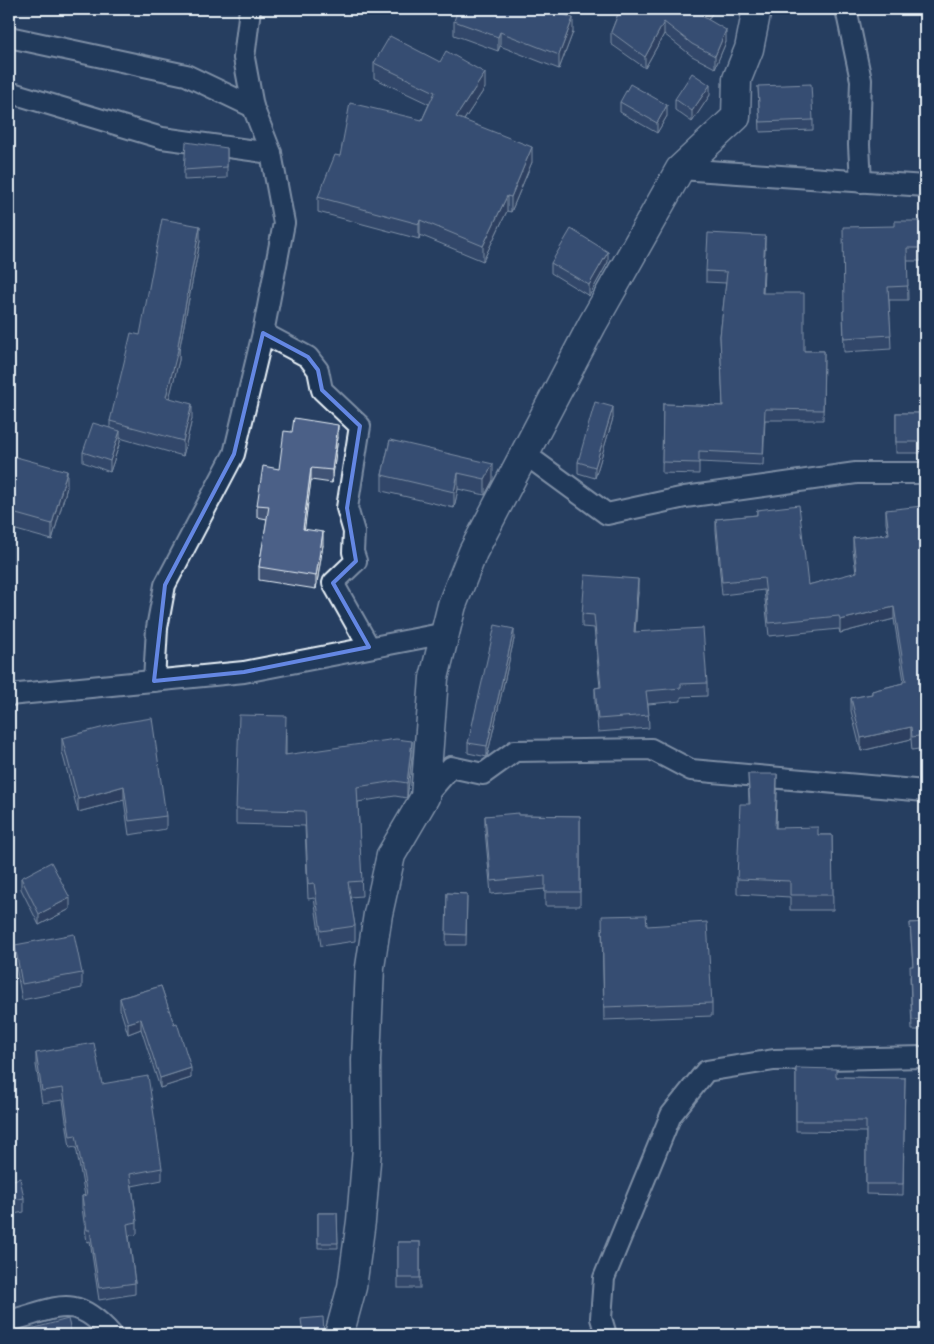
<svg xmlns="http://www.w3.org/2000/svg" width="934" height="1344" viewBox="0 0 934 1344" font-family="'Shantell Sans',sans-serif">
<rect width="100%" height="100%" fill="#263e61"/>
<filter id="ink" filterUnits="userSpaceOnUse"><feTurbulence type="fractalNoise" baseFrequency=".02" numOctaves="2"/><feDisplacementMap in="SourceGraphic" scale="10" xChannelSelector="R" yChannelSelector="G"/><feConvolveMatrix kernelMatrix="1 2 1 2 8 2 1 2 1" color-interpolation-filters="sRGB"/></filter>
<g filter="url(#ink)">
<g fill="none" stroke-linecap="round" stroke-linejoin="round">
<g stroke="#e8f1f8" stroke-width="24">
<g id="street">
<polyline points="846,9 861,80 859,145 861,182"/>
<polyline points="9,37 186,75 253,107"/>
<polyline points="9,92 162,138 271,153"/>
<polyline points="680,169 925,186"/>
<polyline points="263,333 308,357 318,370 322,390 360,426 347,508 354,532 353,552 356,561 333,583 369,647"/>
<polyline points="525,454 607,514 685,497 856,473 925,473"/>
<polyline points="154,681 157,628 165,585 234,454 263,333 284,223 271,153 253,107 244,58 250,9"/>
<polyline points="9,695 244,672 446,633"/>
<polyline points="425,797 451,767 483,774 515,751 651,749 691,770 925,791"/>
<path d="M9 1321C57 1309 74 1291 112 1335"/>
<polyline points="606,1335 601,1318 604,1278 671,1115 706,1071 774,1060 925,1057"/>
</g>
</g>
<g stroke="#e8f1f8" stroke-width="31">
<polyline id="secondary" points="339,1335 352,1287 361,1221 367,1149 366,1060 370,967 378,914 391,855 425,797 434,678 452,605 473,552 592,325 680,169 736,117 737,79 749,49 757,9"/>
</g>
<use href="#street" stroke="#1d3557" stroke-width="20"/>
<use href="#secondary" stroke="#1d3557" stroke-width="28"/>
</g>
<g fill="#415374" stroke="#e8f1f8">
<polygon points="620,9 715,9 708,20 726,42 715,68 692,56 664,34 645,68 611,44 611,32"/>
<polygon points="454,21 573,32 559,69 500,46 498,51 454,35"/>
<polygon points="374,63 485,88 464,120 532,162 511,212 507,211 483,261 420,235 419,239 318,212 318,197 340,156 422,120 429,104 374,78"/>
<polygon points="758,86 813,120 813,130 760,132"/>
<polygon points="710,95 692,122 675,110 675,99"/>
<polygon points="620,102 667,116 657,133 620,112"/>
<polygon points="227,148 227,178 184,180 184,170"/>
<polygon points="922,221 921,261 907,261 908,300 889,300 891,349 844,352 843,311 844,311 895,226"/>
<polygon points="200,241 179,351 179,360 169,398 192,419 183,456 120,438 120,442 110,472 83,462 83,452 110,428 110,421 140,335"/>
<polygon points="765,247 763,293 804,351 824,351 823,420 765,420 763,465 699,462 699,474 662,473 663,404 723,406 720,336 726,283 706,282 706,271"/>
<polygon points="608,262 589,296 551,273 551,263"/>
<rect x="896" y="413" width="29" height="40"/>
<polygon points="613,418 595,478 578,473 578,462"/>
<polygon points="338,437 332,483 311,480 304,529 323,545 316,589 259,580 259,567 267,519 257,517 257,505 279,469"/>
<polygon points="390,440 493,480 485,495 458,489 454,508 382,491 382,475"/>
<polygon points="9,455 67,487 52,540 9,528"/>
<polygon points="757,510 808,585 856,573 853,550 853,538 888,534 886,523 886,510 925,515 925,748 912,750 911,739 861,751 851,711 851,698 872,694 872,691 903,683 904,681 894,619 840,633 839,629 769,636 764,590 722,595 716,531 716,519 757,515"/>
<polygon points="638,592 635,632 707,683 707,696 681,697 681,701 648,704 649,728 598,732 595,701 595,688 600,687 594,628 582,627 582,614"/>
<polygon points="514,639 487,757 468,753 468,743"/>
<polygon points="286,731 286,755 412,756 407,798 395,796 358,802 362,896 350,897 355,926 355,941 321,946 314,898 308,899 305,826 236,824 236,809"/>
<polygon points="62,738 166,816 166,829 129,835 124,800 78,812 62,752"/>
<polygon points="748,774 777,790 776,828 818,835 832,835 833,910 790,910 790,897 737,894 737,879 749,804"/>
<polygon points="518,815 580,816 580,906 545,906 545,889 491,894 485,830 485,816"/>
<polygon points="923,825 925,825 925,890 923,838"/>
<polygon points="21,878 70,909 39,925 21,889"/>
<polygon points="447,893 467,894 466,945 446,945"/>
<polygon points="925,922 925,1030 912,1030 910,977 913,966 910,923"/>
<polygon points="647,926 712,1003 712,1016 604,1020 602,929"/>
<polygon points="15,945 82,973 82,988 22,1000 15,961"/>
<polygon points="161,986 191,1078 160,1088 141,1029 128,1034 120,1009 120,998"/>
<polygon points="36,1053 102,1084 162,1168 162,1180 132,1186 137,1222 137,1234 129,1236 135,1283 135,1294 99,1300 90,1241 87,1242 82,1208 82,1196 85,1196 76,1147 70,1148 63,1100 42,1103 36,1065"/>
<polygon points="796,1068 836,1077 905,1078 903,1195 866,1194 866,1132 796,1131"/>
<polygon points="9,1168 13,1180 24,1198 24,1212 9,1215"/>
<polygon points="318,1213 337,1213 338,1248 318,1248"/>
<rect x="398" y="1242" width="22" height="46"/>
</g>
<g fill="#35435e" stroke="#e8f1f8">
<polygon points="707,9 715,9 702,28 702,16"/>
<polygon points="573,18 573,32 559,69 559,55"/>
<polygon points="664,22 664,34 645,68 645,57"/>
<polygon points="726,30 726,42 715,68 715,56"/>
<polygon points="500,32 500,46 498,51 498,37"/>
<polygon points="485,73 485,88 456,132 456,117"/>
<polygon points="710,85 710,95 692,122 692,111"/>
<polygon points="667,105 667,116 657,133 657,123"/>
<polygon points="532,147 532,162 511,212 511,197"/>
<polygon points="507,196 507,211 483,261 483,246"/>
<polygon points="420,220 420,235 419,239 419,224"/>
<polygon points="200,226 200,241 179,351 179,360 166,411 166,397 178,345"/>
<polygon points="765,236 765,247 762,304 762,293"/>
<polygon points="608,252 608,262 589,296 589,285"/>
<polygon points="192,404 192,419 183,456 183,441"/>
<polygon points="613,407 613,418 595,478 595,467"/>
<polygon points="338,425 338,437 332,483 332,470"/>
<polygon points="120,431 120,442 110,472 110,461"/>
<polygon points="493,464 493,480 485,495 485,479"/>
<polygon points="311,468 311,480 303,541 303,529"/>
<polygon points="67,471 67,487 52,540 52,524"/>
<polygon points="458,473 458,489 454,508 454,492"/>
<polygon points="323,532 323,545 316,589 316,576"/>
<polygon points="638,579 638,592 634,645 634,632"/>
<polygon points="894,607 894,619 840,633 840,620"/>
<polygon points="514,629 514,639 487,757 487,746"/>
<polygon points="911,727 911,739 861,751 861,738"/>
<polygon points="412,741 412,756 407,798 407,783"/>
<polygon points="777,774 777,790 775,843 775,828"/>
<polygon points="124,786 124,800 78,812 78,799"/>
<polygon points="9,883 11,883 11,898 9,899"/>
<polygon points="70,898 70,909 39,925 39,914"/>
<polygon points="141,1019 141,1029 128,1034 128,1023"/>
<polygon points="191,1068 191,1078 160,1088 160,1078"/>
</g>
<g fill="#4c6087" stroke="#e8f1f8">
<polygon points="458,9 549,9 573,18 559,55 500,32 498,37 454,21"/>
<polygon points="620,9 707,9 702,16 726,30 715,56 692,44 664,22 645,57 611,32"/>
<polygon points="390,36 440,62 446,51 485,73 456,117 532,147 511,197 507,196 483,246 420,220 419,224 318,197 335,155 340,156 350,103 422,120 435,92 374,63"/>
<polygon points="692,73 710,85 692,111 675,99"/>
<polygon points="630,84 667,105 657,123 620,102"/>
<polygon points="811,84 813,120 760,122 758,86"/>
<polygon points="186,142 227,148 227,167 184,170"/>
<polygon points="162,219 200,226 178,345 179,346 166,397 192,404 183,441 110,421 131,333 140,335"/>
<polygon points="895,221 922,221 921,248 907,248 908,286 888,287 891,335 844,338 843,311 844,311 843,227 895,226"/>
<polygon points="571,229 608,252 589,285 551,263"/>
<polygon points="708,233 765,236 762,293 804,293 804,351 824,351 823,410 765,409 763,454 699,451 699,463 662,462 663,404 723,406 720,336 727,272 706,271"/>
<polygon points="595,402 613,407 595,467 578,462"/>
<rect x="896" y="413" width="29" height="29"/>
<polygon points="294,418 338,425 332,470 311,468 303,529 323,532 316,576 259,567 269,506 257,505 263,466 279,469 284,431 292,432"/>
<polygon points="93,423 120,431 110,461 83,452"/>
<polygon points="390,440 493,464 485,479 458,473 454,492 382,475"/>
<polygon points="9,455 67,471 52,524 9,512"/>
<polygon points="799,505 808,585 857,572 853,538 889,534 886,510 922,506 923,515 925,515 925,735 912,737 911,727 861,738 851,698 872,694 872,691 903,683 903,681 906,681 894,607 840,620 839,616 769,623 764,578 722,582 716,519 757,515 757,510"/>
<polygon points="585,575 638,579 634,632 703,628 707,683 681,684 681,688 646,691 649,715 598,719 595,688 601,687 594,615 582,614"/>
<polygon points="495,625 514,629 487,746 468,743"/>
<polygon points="239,715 286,716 285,755 396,739 412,741 407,783 395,781 357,787 362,881 348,882 355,926 321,931 314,883 308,884 305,811 236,809"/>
<polygon points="152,718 166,816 129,821 124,786 78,799 62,738 120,723"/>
<polygon points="748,774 777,774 775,828 818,827 818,835 832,835 833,895 790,895 790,881 737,879 740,804 750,804"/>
<polygon points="518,813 518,815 580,816 580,892 545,892 545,876 491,881 485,816"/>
<polygon points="923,825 925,825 925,877"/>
<polygon points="51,862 70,898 39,914 21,878"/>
<polygon points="447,893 467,894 466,935 446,934"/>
<polygon points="646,915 647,926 707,922 712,1003 604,1007 602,916"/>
<polygon points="925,922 925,1019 912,1020 910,966 913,966 910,923"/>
<polygon points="74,934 82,973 22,984 15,945"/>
<polygon points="161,986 174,1024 177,1023 191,1068 160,1078 141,1019 128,1023 120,998"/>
<polygon points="94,1043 102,1084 148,1076 162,1168 130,1174 137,1222 127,1224 135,1283 99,1288 90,1230 87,1230 82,1196 87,1195 76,1135 70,1136 63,1088 42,1091 36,1053"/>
<polygon points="796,1068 836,1069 836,1077 905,1078 903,1184 866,1184 866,1121 796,1121"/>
<polygon points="11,1167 13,1180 20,1178 24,1198 9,1201 9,1168"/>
<polygon points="318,1213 337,1213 338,1243 318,1243"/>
<rect x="398" y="1242" width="22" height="36"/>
<polygon points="323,1317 324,1335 303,1335 301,1319"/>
<polygon points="68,1319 72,1335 9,1335"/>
</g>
</g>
<path d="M0 0H934V1344H0ZM263 333 308 357 318 370 322 390 360 426 347 508 356 561 333 583 369 647 244 672 154 681 165 585 234 454Z" fill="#263e61" fill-opacity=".55" fill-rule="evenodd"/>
<path fill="none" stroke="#6487e3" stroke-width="4" stroke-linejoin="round" d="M263 333 308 357 318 370 322 390 360 426 347 508 356 561 333 583 369 647 244 672 154 681 165 585 234 454Z"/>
<rect width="934" height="1344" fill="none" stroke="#1d3557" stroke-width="30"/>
<rect x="15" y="15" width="904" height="1314" fill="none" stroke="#e8f1f8" stroke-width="2" filter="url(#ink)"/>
</svg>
